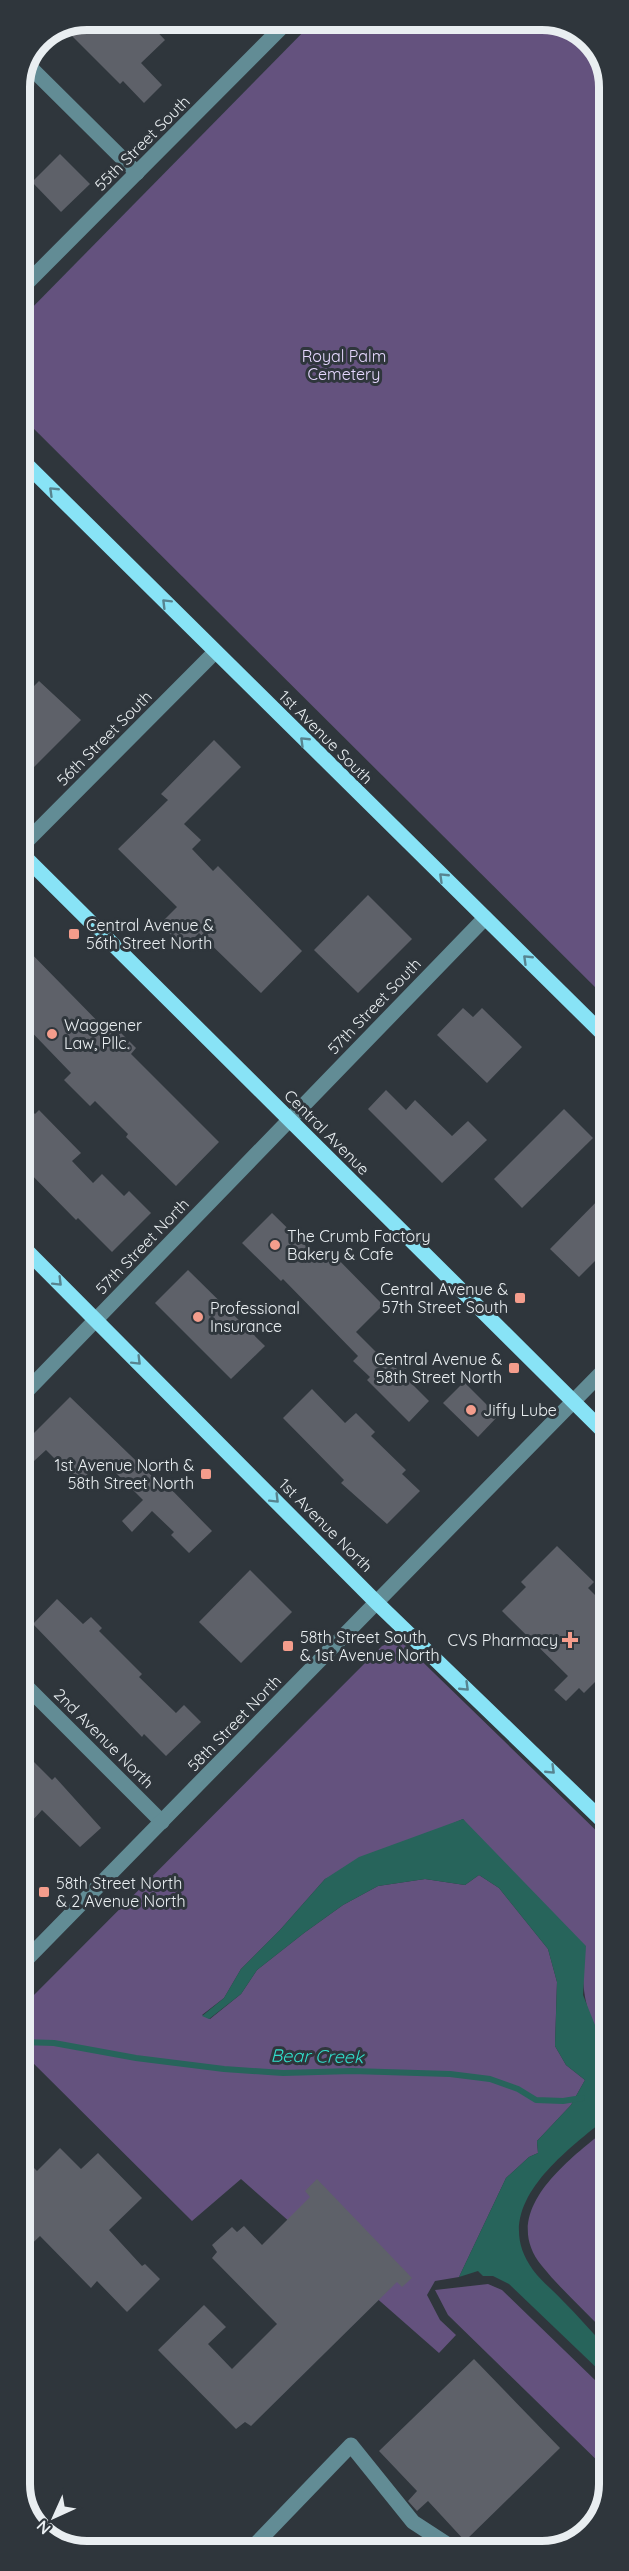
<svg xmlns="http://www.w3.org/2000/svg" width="629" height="2571" viewBox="0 0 629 2571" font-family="Quicksand,sans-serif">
<rect width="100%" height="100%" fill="#2f363c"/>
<g fill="#64527e">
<polygon points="315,20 551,20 590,39 608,74 609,1001 20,415 20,320"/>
<path d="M399 1639 609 1843V2045C591 2035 583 1996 583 1976L463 1819 325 1879 280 1930 241 1969 224 1998 202 2015 210 2019 241 1994 257 1970 304 1933 343 1905 378 1886 425 1879 465 1885 479 1875 499 1888 548 1949 557 1982 555 2046 566 2065 585 2080 571 2105 537 2141 538 2153 529 2157 506 2178 459 2277 435 2281 427 2295 440 2320 456 2335 439 2353 241 2179 192 2221 21 2051 20 2009 382 1646Z"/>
<path d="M609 2127V2337C588 2313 562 2291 542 2266 497 2211 570 2159 609 2127Z"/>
<polygon points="488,2284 502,2290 596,2381 609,2387 609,2472 448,2315 435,2290"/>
</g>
<path fill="#27645b" d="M463 1819 586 1946 583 1995 601 2040 609 2045V2116C565 2152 487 2207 533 2270 541 2281 553 2290 562 2300 578 2316 594 2334 609 2351V2377L602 2373 509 2284 493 2276H483L478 2271 459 2277 506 2178 529 2157 538 2153 537 2141 571 2105 585 2080 566 2065 555 2046 557 1982 548 1949 499 1888 479 1875 465 1885 425 1879 378 1886 343 1905 304 1933 257 1970 241 1994 209 2019 202 2016 224 1998 241 1969 280 1930 325 1879 359 1857Z"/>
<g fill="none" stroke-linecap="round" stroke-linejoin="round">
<polyline stroke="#27645b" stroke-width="6" points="21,2042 54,2043 136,2058 224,2069 283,2073 352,2071 450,2074 490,2079 518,2089 536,2100 563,2101 582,2098"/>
</g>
<g fill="#5e6169">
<polygon points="87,20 146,20 165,40 141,63 162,85 144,103 123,81 120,84 71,35"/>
<polygon points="60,154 90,184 61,212 32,182"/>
<polygon points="20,680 30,690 39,681 81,720 32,769 20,757"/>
<polygon points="214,740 241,767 184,824 201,840 192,849 213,871 218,866 302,951 261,993 199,933 184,948 160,924 177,907 118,849 168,800 161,794"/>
<polygon points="368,895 412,939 358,993 314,950"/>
<polygon points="20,942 109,1033 115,1027 136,1048 131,1054 219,1142 176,1186 126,1137 128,1134 95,1101 90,1106 64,1080 71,1073 20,1020 20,1002 30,992 20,981"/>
<polygon points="463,1008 473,1017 482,1008 522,1047 487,1083 437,1035"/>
<polygon points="386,1090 406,1110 415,1100 452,1136 468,1121 487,1140 442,1183 368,1109"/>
<polygon points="20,1099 35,1114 39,1110 81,1153 72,1161 93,1183 102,1174 124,1196 129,1191 151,1213 112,1252 78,1218 76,1220 20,1163"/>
<polygon points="564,1109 593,1138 522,1208 494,1179"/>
<polygon points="609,1189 609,1247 579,1277 550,1249"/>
<polygon points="272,1213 318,1258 327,1248 383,1305 356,1332 386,1362 388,1360 429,1401 409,1422 367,1380 370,1377 353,1361 358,1356 283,1279 281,1281 242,1243"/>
<polygon points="188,1270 265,1346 231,1379 155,1303"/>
<polygon points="464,1382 498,1416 478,1437 443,1403"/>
<polygon points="312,1389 345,1423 356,1413 375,1432 371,1436 406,1470 402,1474 420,1491 387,1524 341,1483 344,1480 283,1418"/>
<polygon points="70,1397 159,1483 162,1480 212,1531 189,1553 171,1535 174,1532 152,1511 132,1532 122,1521 143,1500 102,1459 79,1483 46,1450 34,1461 20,1447"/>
<polygon points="557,1546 594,1582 588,1588 609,1609 609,1668 584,1693 579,1688 566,1701 554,1690 568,1676 502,1611 526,1587 521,1582"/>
<polygon points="250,1570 292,1612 241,1663 199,1622"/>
<polygon points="57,1599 83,1624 91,1617 102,1628 99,1631 142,1674 139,1677 176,1713 184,1705 201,1722 166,1756 144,1734 142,1737 33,1624"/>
<polygon points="20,1748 52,1780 55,1777 101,1828 80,1847 42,1810 31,1822 20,1811"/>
<polygon points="60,2148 81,2169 98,2153 142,2198 109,2230 142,2266 145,2264 160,2279 127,2312 97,2281 91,2288 40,2236 21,2254 21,2155 37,2171"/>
<polygon points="317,2179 412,2278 402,2287 397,2282 251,2426 245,2422 236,2429 158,2350 204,2305 226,2327 208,2344 232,2369 277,2324 212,2258 217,2252 212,2245 232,2227 237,2232 244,2226 262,2245 310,2197 305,2191"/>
<polygon points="474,2359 560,2448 465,2541 428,2501 417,2511 408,2501 417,2491 379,2451"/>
</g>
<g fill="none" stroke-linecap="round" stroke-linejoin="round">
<g stroke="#628c95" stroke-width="15">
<polyline points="28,65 137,173"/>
<polyline points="20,290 289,20"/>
<polyline points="20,848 214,653"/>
<polyline points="20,1398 485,918"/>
<polyline points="20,1680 162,1822"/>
<polyline points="20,1966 609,1365"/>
<polyline points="249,2551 351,2445 413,2522 456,2550"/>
</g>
<g stroke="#88e3f6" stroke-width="15">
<polyline points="20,458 609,1040"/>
<polyline points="20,852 609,1437"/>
<polyline points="20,1244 377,1603 609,1827"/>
</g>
</g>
<defs><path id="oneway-chevron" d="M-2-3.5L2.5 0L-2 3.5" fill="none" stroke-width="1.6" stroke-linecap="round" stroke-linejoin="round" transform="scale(1.5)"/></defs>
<g stroke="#578490">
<use href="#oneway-chevron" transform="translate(53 491) rotate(-136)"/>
<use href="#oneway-chevron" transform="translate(166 603) rotate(-135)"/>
<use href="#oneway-chevron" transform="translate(304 741) rotate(-136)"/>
<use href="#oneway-chevron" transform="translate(443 877) rotate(-136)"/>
<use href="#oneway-chevron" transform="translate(527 959) rotate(-136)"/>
<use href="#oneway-chevron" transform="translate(58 1282) rotate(45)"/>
<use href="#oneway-chevron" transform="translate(137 1361) rotate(45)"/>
<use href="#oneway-chevron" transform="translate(275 1499) rotate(45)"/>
<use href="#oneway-chevron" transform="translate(465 1687) rotate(44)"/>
<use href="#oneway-chevron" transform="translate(551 1770) rotate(44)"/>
</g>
<g fill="#f49d8c" stroke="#2f363c" stroke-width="2">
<rect x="68" y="928" width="12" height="12" rx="3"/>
<circle cx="52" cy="1034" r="6"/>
<circle cx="275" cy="1245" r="6"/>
<rect x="514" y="1292" width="12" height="12" rx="3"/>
<circle cx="198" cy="1317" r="6"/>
<rect x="508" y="1362" width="12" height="12" rx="3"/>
<circle cx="471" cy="1410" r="6"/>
<rect x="200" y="1468" width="12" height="12" rx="3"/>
<path d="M567 1631h6v6h6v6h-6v6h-6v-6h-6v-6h6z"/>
<rect x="282" y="1640" width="12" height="12" rx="3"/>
<rect x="38" y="1886" width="12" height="12" rx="3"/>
</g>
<g text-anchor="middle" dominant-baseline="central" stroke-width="6" stroke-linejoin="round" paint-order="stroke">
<g font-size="16" fill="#e9eef1" stroke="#2f363c">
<text transform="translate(142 143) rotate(-45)">55th Street South</text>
<text transform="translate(326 737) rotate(45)">1st Avenue South</text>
<text transform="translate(104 738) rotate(-45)">56th Street South</text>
<text transform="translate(374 1006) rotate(-46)">57th Street South</text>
<text transform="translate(327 1132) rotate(45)">Central Avenue</text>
<text transform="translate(142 1246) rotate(-46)">57th Street North</text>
<text transform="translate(326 1525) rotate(45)">1st Avenue North</text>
<text transform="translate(234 1723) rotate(-46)">58th Street North</text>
<text transform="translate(104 1738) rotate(45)">2nd Avenue North</text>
</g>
<g font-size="16" fill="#e6d8ff" stroke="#2f363c">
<text x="344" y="356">Royal Palm<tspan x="344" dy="18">Cemetery</tspan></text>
</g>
<g font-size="16" fill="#e9eef1" stroke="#2f363c" text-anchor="start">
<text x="86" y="925">Central Avenue &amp;<tspan x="86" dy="18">56th Street North</tspan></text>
<text x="64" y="1025">Waggener<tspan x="64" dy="18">Law, Pllc.</tspan></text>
<text x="287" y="1236">The Crumb Factory<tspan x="287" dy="18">Bakery &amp; Cafe</tspan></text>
<text x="508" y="1289" text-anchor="end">Central Avenue &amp;<tspan x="508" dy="18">57th Street South</tspan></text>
<text x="210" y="1308">Professional<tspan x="210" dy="18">Insurance</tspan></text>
<text x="502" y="1359" text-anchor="end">Central Avenue &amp;<tspan x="502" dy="18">58th Street North</tspan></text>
<text x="483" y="1410">Jiffy Lube</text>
<text x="194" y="1465" text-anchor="end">1st Avenue North &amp;<tspan x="194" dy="18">58th Street North</tspan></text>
<text x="300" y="1637">58th Street South<tspan x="300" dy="18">&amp; 1st Avenue North</tspan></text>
<text x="558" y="1640" text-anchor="end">CVS Pharmacy</text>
<text x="56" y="1883">58th Street North<tspan x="56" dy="18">&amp; 2 Avenue North</tspan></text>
</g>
<g font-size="18" font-style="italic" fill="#30dfcb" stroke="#2f363c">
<text transform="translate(317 2056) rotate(1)">Bear Creek</text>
</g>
</g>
<path d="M0 0H629V2571H0ZM87 30H542A57 57 0 0 1 599 87V2484A57 57 0 0 1 542 2541H87A57 57 0 0 1 30 2484V87A57 57 0 0 1 87 30Z" fill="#2f363c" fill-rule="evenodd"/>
<path fill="none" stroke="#e9eef1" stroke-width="8" d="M87 30H542A57 57 0 0 1 599 87V2484A57 57 0 0 1 542 2541H87A57 57 0 0 1 30 2484V87A57 57 0 0 1 87 30Z"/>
<g transform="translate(54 2517) rotate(225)" stroke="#2f363c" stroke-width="4.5" paint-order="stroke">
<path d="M0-4.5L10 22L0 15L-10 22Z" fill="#e9eef1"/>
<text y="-9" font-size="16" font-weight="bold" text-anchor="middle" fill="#e9eef1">N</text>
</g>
</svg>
